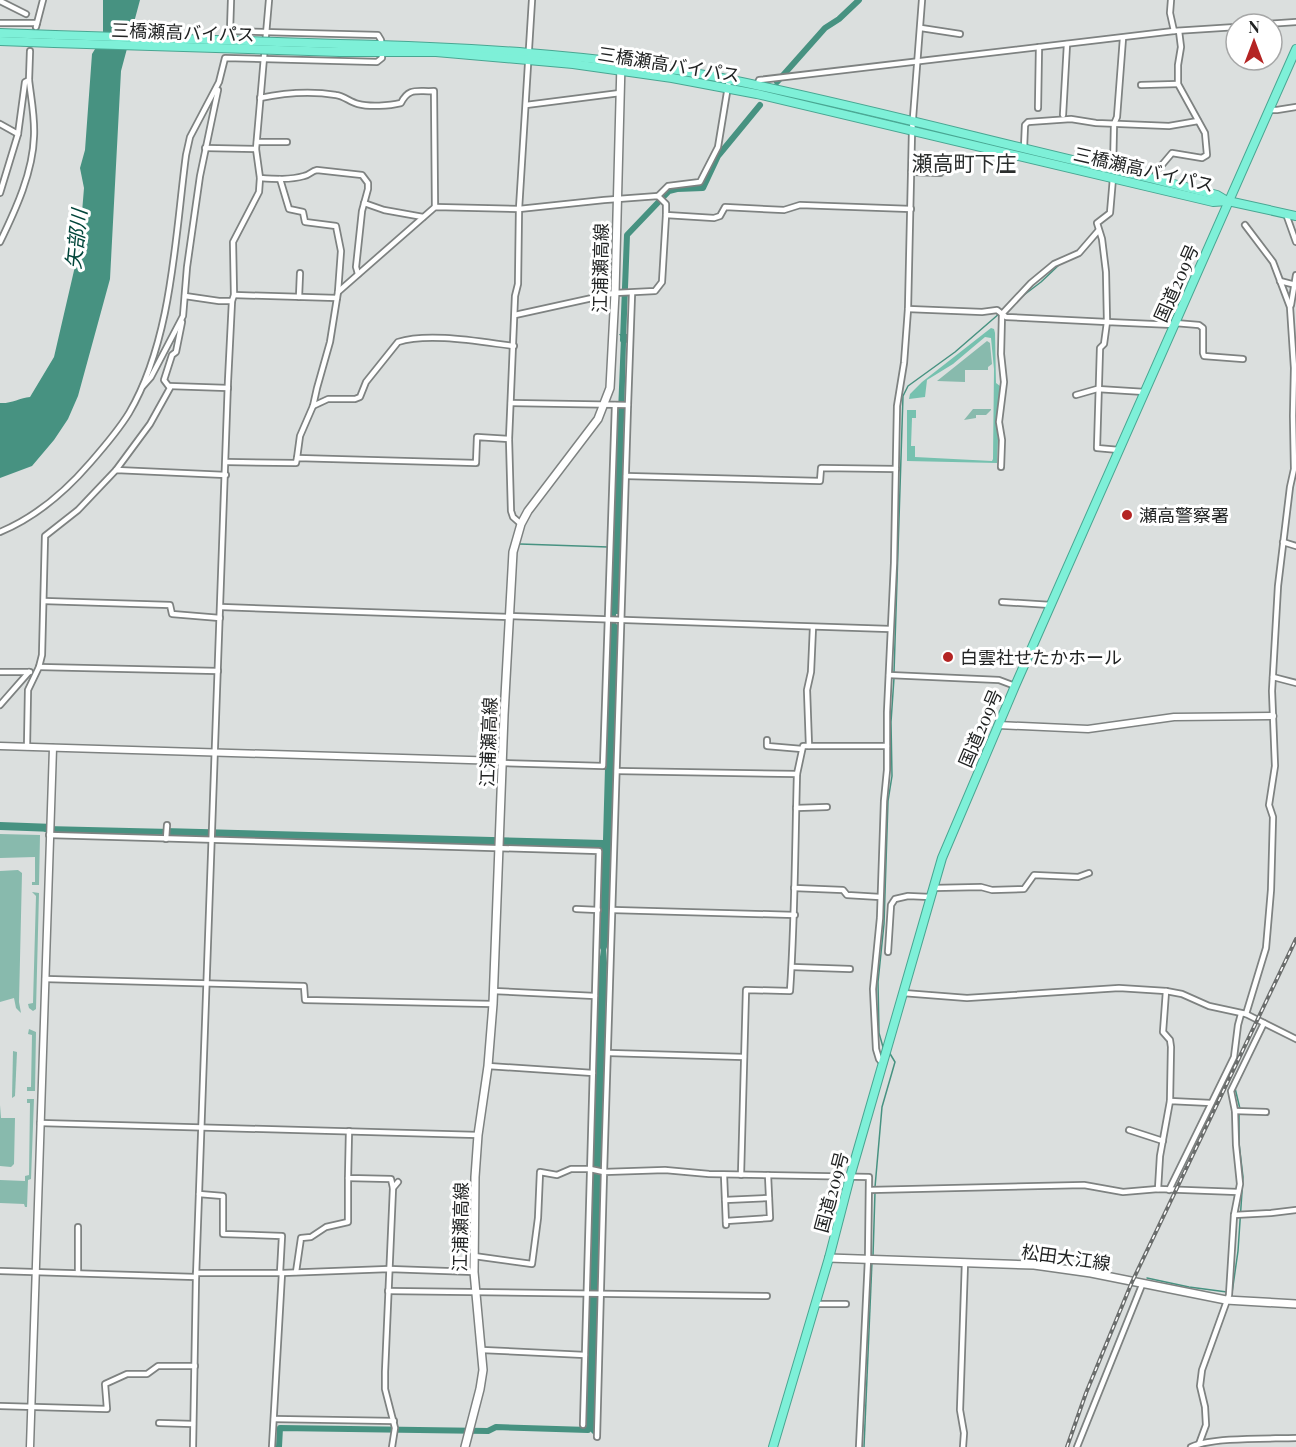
<svg xmlns="http://www.w3.org/2000/svg" width="1296" height="1447" viewBox="0 0 1296 1447" font-family="'Playfair Display','Noto Sans JP',serif">
<rect width="100%" height="100%" fill="#dbdfde"/>
<g fill="#88baad">
<polygon points="987,341 990,343 992,364 988,367 988,370 965,370 965,382 937,381"/>
<polygon points="973,409 991,409 991,410 986,415 976,415 976,418 964,420"/>
<polygon points="0,834 40,835 39,885 32,885 32,882 35,882 35,857 0,858"/>
<polygon points="0,871 18,870 22,873 19,1002 21,1013 16,1008 14,998 0,1002"/>
<polygon points="32,892 39,893 36,1009 33,1011 29,1008 28,1004 33,1003 36,896"/>
<polygon points="29,1029 36,1032 35,1091 27,1091 27,1087 31,1087 32,1035 28,1034"/>
<polygon points="13,1051 17,1052 15,1096 12,1098"/>
<polygon points="27,1099 34,1099 31,1179 28,1180 27,1207 25,1207 24,1204 0,1203 0,1180 25,1181 25,1176 29,1175 30,1103 27,1103"/>
<polygon points="0,1105 1,1118 15,1118 14,1164 11,1167 0,1166"/>
</g>
<polygon fill="#76c1af" points="991,328 994,329 995,333 996,383 1000,386 996,420 998,439 997,463 907,461 907,410 916,410 916,418 912,418 911,446 915,446 915,457 992,461 993,459 994,369 991,338 985,337 953,364 927,380 925,397 909,399 910,394 922,382"/>
<g fill="#479281">
<path d="M103 0H140L121 71 110 279 78 396 68 419 54 440 32 466 0 478V403C10 404 20 398 30 397L54 357 79 249 84 188 80 168 85 150 92 54 103 36Z"/>
<polygon points="619,334 627,334 628,342 626,343 619,614 616,614 616,624 619,625 608,944 606,950 607,963 594,1435 585,1426 599,963 601,950 598,944 602,848 174,836 164,834 164,828 603,840 609,624 611,624 612,614 610,614 621,337"/>
<polygon points="0,822 54,824 54,832 0,830"/>
</g>
<g fill="none" stroke-linecap="round" stroke-linejoin="round">
<g stroke="#479281" stroke-width="1.5">
<polyline points="1020,298 1041,282 1060,264"/>
<polyline points="520,544 608,547"/>
<polyline points="894,673 903,396 908,386 955,352 1000,313"/>
<polyline points="883,1047 879,1033 878,982 884,924 888,801 892,776 891,722 894,678"/>
<polyline points="1240,1109 1235,1088 1242,1074"/>
<polyline points="875,1187 882,1107 895,1062 889,1052"/>
<polyline points="873,1256 875,1192"/>
<polyline points="1147,1278 1189,1287 1227,1292"/>
<polyline points="1232,1293 1238,1251 1243,1177 1239,1143 1239,1114"/>
<polyline points="864,1447 872,1261"/>
</g>
<g stroke="#479281" stroke-width="6">
<polyline points="777,82 825,28 839,19 859,0"/>
<polyline points="623,340 627,235 669,191 677,189 703,188 718,156 760,105"/>
<polyline points="46,829 171,832"/>
<polyline points="279,1447 280,1428 488,1431 496,1427 588,1430 588,1421"/>
</g>
<g stroke="#7e8281" stroke-width="8">
<g id="minor">
<polyline points="1171,0 1170,13 1174,31"/>
<polyline points="0,1 26,14"/>
<polyline points="0,23 37,23"/>
<polyline points="1268,24 1296,22"/>
<polyline points="36,27 43,0"/>
<polyline points="921,28 960,34"/>
<polyline points="1141,85 1178,84"/>
<polyline points="757,86 759,80 1174,31 1236,27"/>
<path d="M260 98C284 93 311 91 336 95 344 96 350 102 358 104 369 107 389 106 401 103 409 87 417 92 434 91L435 207"/>
<polyline points="526,105 620,93"/>
<polyline points="1038,108 1039,47"/>
<polyline points="1269,110 1277,110 1296,107"/>
<polyline points="1063,115 1067,44"/>
<polyline points="0,124 18,134 25,82 29,80 30,51"/>
<polyline points="257,142 287,142"/>
<polyline points="205,148 256,149"/>
<polyline points="1024,148 1025,125 1028,122 1071,119 1096,123 1169,126 1198,121"/>
<polyline points="1113,170 1114,124 1117,117 1123,38"/>
<polyline points="911,172 940,173"/>
<path d="M260 178C275 179 290 180 304 176 310 175 311 171 317 170L362 175 368 183V189L362 211 356 267 358 274"/>
<polyline points="280,179 289,209 303,212 305,222 336,226 341,251 338,292"/>
<polyline points="1154,179 1156,172 1172,153 1202,158 1207,155 1205,133 1178,84 1178,65 1181,47 1179,31"/>
<polyline points="0,193 18,134"/>
<polyline points="658,196 668,186 700,182 718,147 729,80"/>
<polyline points="364,203 384,210 423,217"/>
<polyline points="1286,214 1296,242"/>
<polyline points="1245,225 1273,262 1290,307 1294,368 1293,416 1294,469 1290,487 1278,586 1272,691 1275,766 1269,805 1273,817 1271,890 1266,948 1246,1014"/>
<path d="M0 242C16 209 33 172 34 136 35 117 31 98 29 80"/>
<polyline points="1280,281 1296,285"/>
<polyline points="234,295 337,298 338,292 435,207 519,209 604,200 658,196 666,204 666,215 714,218 720,216 725,207 784,210 800,205 911,209"/>
<polyline points="185,296 219,301 232,301"/>
<polyline points="299,297 300,273"/>
<polyline points="1291,305 1296,275"/>
<polyline points="908,309 982,312 997,310 1006,317 1107,322 1106,272 1102,239 1097,223 1110,213 1113,178"/>
<polyline points="515,315 615,293 655,291 662,282 666,215"/>
<polyline points="1175,323 1199,325 1203,328 1203,353 1204,356 1243,359"/>
<polyline points="143,386 151,377 183,316 187,267 200,176 218,90"/>
<polyline points="169,386 228,388"/>
<polyline points="1076,395 1097,389 1145,392"/>
<polyline points="511,403 628,405 632,294"/>
<path d="M313 406 328 399H355L360 397 366 382 398 342C429 332 481 342 514 346"/>
<polyline points="1119,450 1097,448 1100,348 1104,344 1107,322 1174,325"/>
<polyline points="297,458 300,436 313,406 317,388 330,342 337,298"/>
<polyline points="227,462 296,463 297,458 476,463 477,437 509,439"/>
<polyline points="1001,467 1002,440 999,422 1004,382 1001,354 1002,314 1031,283 1054,264 1079,253 1098,231"/>
<polyline points="116,470 150,424 170,388 164,380 172,355 176,352 182,322"/>
<polyline points="626,476 820,481 821,468 896,469"/>
<polyline points="521,524 513,517 511,511 509,439 515,296 518,284 519,209 532,0"/>
<path d="M0 532C36 517 65 492 90 463 104 447 118 431 129 413 172 340 175 238 186 155L190 137 219 82 225 58 377 62 382 58 381 40 378 35 230 31 231 0"/>
<polyline points="1283,542 1296,546"/>
<polyline points="44,601 170,605 172,614 220,618"/>
<polyline points="1002,602 1051,605"/>
<polyline points="221,607 509,617"/>
<polyline points="509,616 890,629"/>
<polyline points="813,627 811,672 807,690 809,746 887,746"/>
<polyline points="39,667 218,671"/>
<polyline points="0,672 30,672"/>
<polyline points="889,675 999,680 1015,686"/>
<polyline points="1273,677 1296,683"/>
<polyline points="0,705 29,672"/>
<polyline points="767,740 767,746 802,749"/>
<polyline points="27,747 28,690 39,667 42,655 45,536 78,510 116,470 226,475"/>
<polyline points="502,763 603,766 615,405"/>
<path d="M617 771 797 774C795 846 795 918 790 991L746 990 741 1175"/>
<polyline points="797,774 803,746 809,746"/>
<polyline points="796,808 827,807"/>
<polyline points="49,835 599,851 583,1425"/>
<polyline points="166,839 167,825"/>
<polyline points="794,888 843,890 847,895 880,897"/>
<polyline points="933,888 981,887 992,890 1024,889 1034,875 1078,877 1089,873"/>
<polyline points="576,909 598,910"/>
<polyline points="613,910 795,915"/>
<polyline points="888,952 891,905 895,899 908,896 930,897"/>
<polyline points="792,967 850,969"/>
<polyline points="45,979 304,986 305,1000 493,1004"/>
<polyline points="493,991 595,996"/>
<polyline points="1166,991 1163,1032 1170,1040 1171,1047 1170,1101"/>
<polyline points="903,993 967,998 1119,988 1166,991 1182,994 1209,1006 1246,1014 1296,1039"/>
<polyline points="609,1053 744,1057"/>
<polyline points="883,1064 879,1059 876,1049 873,989 880,918 884,801 887,770 887,712 894,563 897,406 904,363 908,309 912,131 922,0"/>
<polyline points="488,1066 593,1073"/>
<polyline points="1235,1111 1266,1112"/>
<polyline points="40,1123 478,1135"/>
<polyline points="1129,1130 1163,1141"/>
<polyline points="349,1131 348,1178 391,1179 393,1188"/>
<polyline points="724,1175 726,1225"/>
<polyline points="1158,1189 1160,1156 1170,1101 1211,1103"/>
<polyline points="870,1190 1084,1185 1123,1192 1158,1189 1238,1192"/>
<polyline points="1169,1190 1234,1057 1238,1025 1241,1014"/>
<polyline points="199,1194 223,1196 223,1234 282,1236 280,1273"/>
<polyline points="725,1200 769,1198"/>
<polyline points="1234,1215 1271,1213 1296,1210"/>
<polyline points="726,1221 770,1218 768,1175"/>
<polyline points="78,1227 78,1273"/>
<polyline points="474,1256 532,1264 538,1218 540,1172 557,1175 571,1169 590,1169 604,1172 628,405"/>
<polyline points="0,1271 196,1277"/>
<polyline points="296,1272 301,1238 311,1237 326,1227 348,1222 348,1178"/>
<polyline points="196,1273 282,1273 389,1269 474,1272"/>
<polyline points="388,1291 767,1296"/>
<polyline points="816,1304 846,1304"/>
<polyline points="482,1350 585,1355"/>
<polyline points="0,1406 107,1409 105,1384 127,1374 147,1374 158,1366 195,1366"/>
<polyline points="274,1419 394,1421"/>
<polyline points="159,1423 193,1424"/>
<polyline points="597,1437 604,1172 665,1170 709,1174 869,1177 868,1259 859,1447"/>
<polyline points="1199,1444 1206,1425 1205,1407 1200,1386 1202,1370 1229,1295 1234,1215 1240,1184 1236,1145 1235,1111 1231,1091 1264,1023"/>
<polyline points="193,1447 196,1277 228,381 232,301 234,295 233,242 259,192 260,178 256,149 269,0"/>
<polyline points="272,1447 282,1273"/>
<polyline points="392,1447 395,1428 385,1389 385,1372 393,1188 398,1182"/>
<polyline points="963,1447 964,1433 960,1410 965,1262"/>
<polyline points="1077,1447 1142,1285"/>
<path d="M1191 1447C1214 1437 1269 1439 1296 1438"/>
</g>
</g>
<g stroke="#7e8281" stroke-width="9">
<g id="tertiary">
<polyline points="998,725 1088,729 1174,717 1273,716"/>
<polyline points="0,746 502,761"/>
<polyline points="30,1447 53,748"/>
</g>
</g>
<g stroke="#7e8281" stroke-width="10">
<g id="secondary">
<polyline points="829,1258 1034,1265 1091,1273 1226,1300 1296,1304"/>
<polyline points="465,1447 480,1389 483,1370 474,1272 475,1177 478,1135 488,1066 493,1004 504,715 513,552 521,524 528,511 598,419 610,388 615,293 621,63"/>
</g>
</g>
<g stroke="#49a692" stroke-width="10">
<g id="trunk">
<polyline points="0,33 55,35"/>
<polyline points="0,41 54,43"/>
<path d="M339 44C467 47 596 54 722 78 867 107 1010 147 1154 179L1217 195 1227 201"/>
<polyline points="340,52 436,52 573,64 672,78 757,94 1213,202 1228,201 1296,216"/>
<polyline points="773,1447 829,1258 850,1177 942,858 1015,686 1296,49"/>
</g>
</g>
<use href="#minor" stroke="#fff" stroke-width="4.5"/>
<use href="#tertiary" stroke="#fff" stroke-width="6"/>
<use href="#secondary" stroke="#fff" stroke-width="7"/>
<use href="#trunk" stroke="#7ef0d8" stroke-width="8"/>
<g stroke="#6a6d6c" stroke-width="4">
<polyline id="rail" points="1067,1447 1086,1393 1132,1282 1296,939"/>
</g>
<use href="#rail" stroke="#fff" stroke-width="1.5" stroke-dasharray="4.5" stroke-linecap="butt"/>
<g stroke="#49a692" stroke-width="10" stroke-linecap="butt">
<g id="trunk-bridge">
<polyline points="55,35 339,44"/>
<polyline points="54,43 340,52"/>
</g>
</g>
<use href="#trunk-bridge" stroke="#7ef0d8" stroke-width="8"/>
</g>
<g fill="#b42423" stroke="#fff" stroke-width="2">
<circle cx="1127" cy="515" r="6"/>
<circle cx="948" cy="657" r="6"/>
</g>
<g text-anchor="middle" dominant-baseline="central" stroke-width="6" stroke-linejoin="round" paint-order="stroke">
<g font-size="18" fill="#212323" stroke="#fff">
<text transform="translate(183 32) rotate(2)">三橋瀬高バイパス</text>
<text transform="translate(669 64) rotate(9)">三橋瀬高バイパス</text>
<text transform="translate(1144 169) rotate(13)">三橋瀬高バイパス</text>
<text transform="translate(600 268) rotate(-89)">江浦瀬高線</text>
<text transform="translate(1176 283) rotate(-66)">国道209号</text>
<text transform="translate(980 728) rotate(-67)">国道209号</text>
<text transform="translate(488 742) rotate(-88)">江浦瀬高線</text>
<text transform="translate(831 1192) rotate(-75)">国道209号</text>
<text transform="translate(460 1227) rotate(-89)">江浦瀬高線</text>
<text transform="translate(1066 1257) rotate(8)">松田大江線</text>
</g>
<g font-size="18" fill="#212323" stroke="#fff" text-anchor="start">
<text x="1139" y="515">瀬高警察署</text>
<text x="960" y="657">白雲社せたかホール</text>
</g>
<g font-size="20" font-style="italic" fill="#00453a" stroke="#fff">
<text transform="translate(75 239) rotate(-84)">矢部川</text>
</g>
<g font-size="21" fill="#2b2e2d" stroke="#fff">
<text x="964" y="162">瀬高町下庄</text>
</g>
</g>
<g transform="translate(1254 42)"><circle r="28" fill="#ffffff" stroke="#a6a7a7" stroke-width="1.5"/>
<path d="M0-4.5L10 22L0 15L-10 22Z" fill="#b42423"/>
<text y="-9" font-size="16" font-weight="bold" text-anchor="middle" fill="#212323">N</text>
</g>
</svg>
